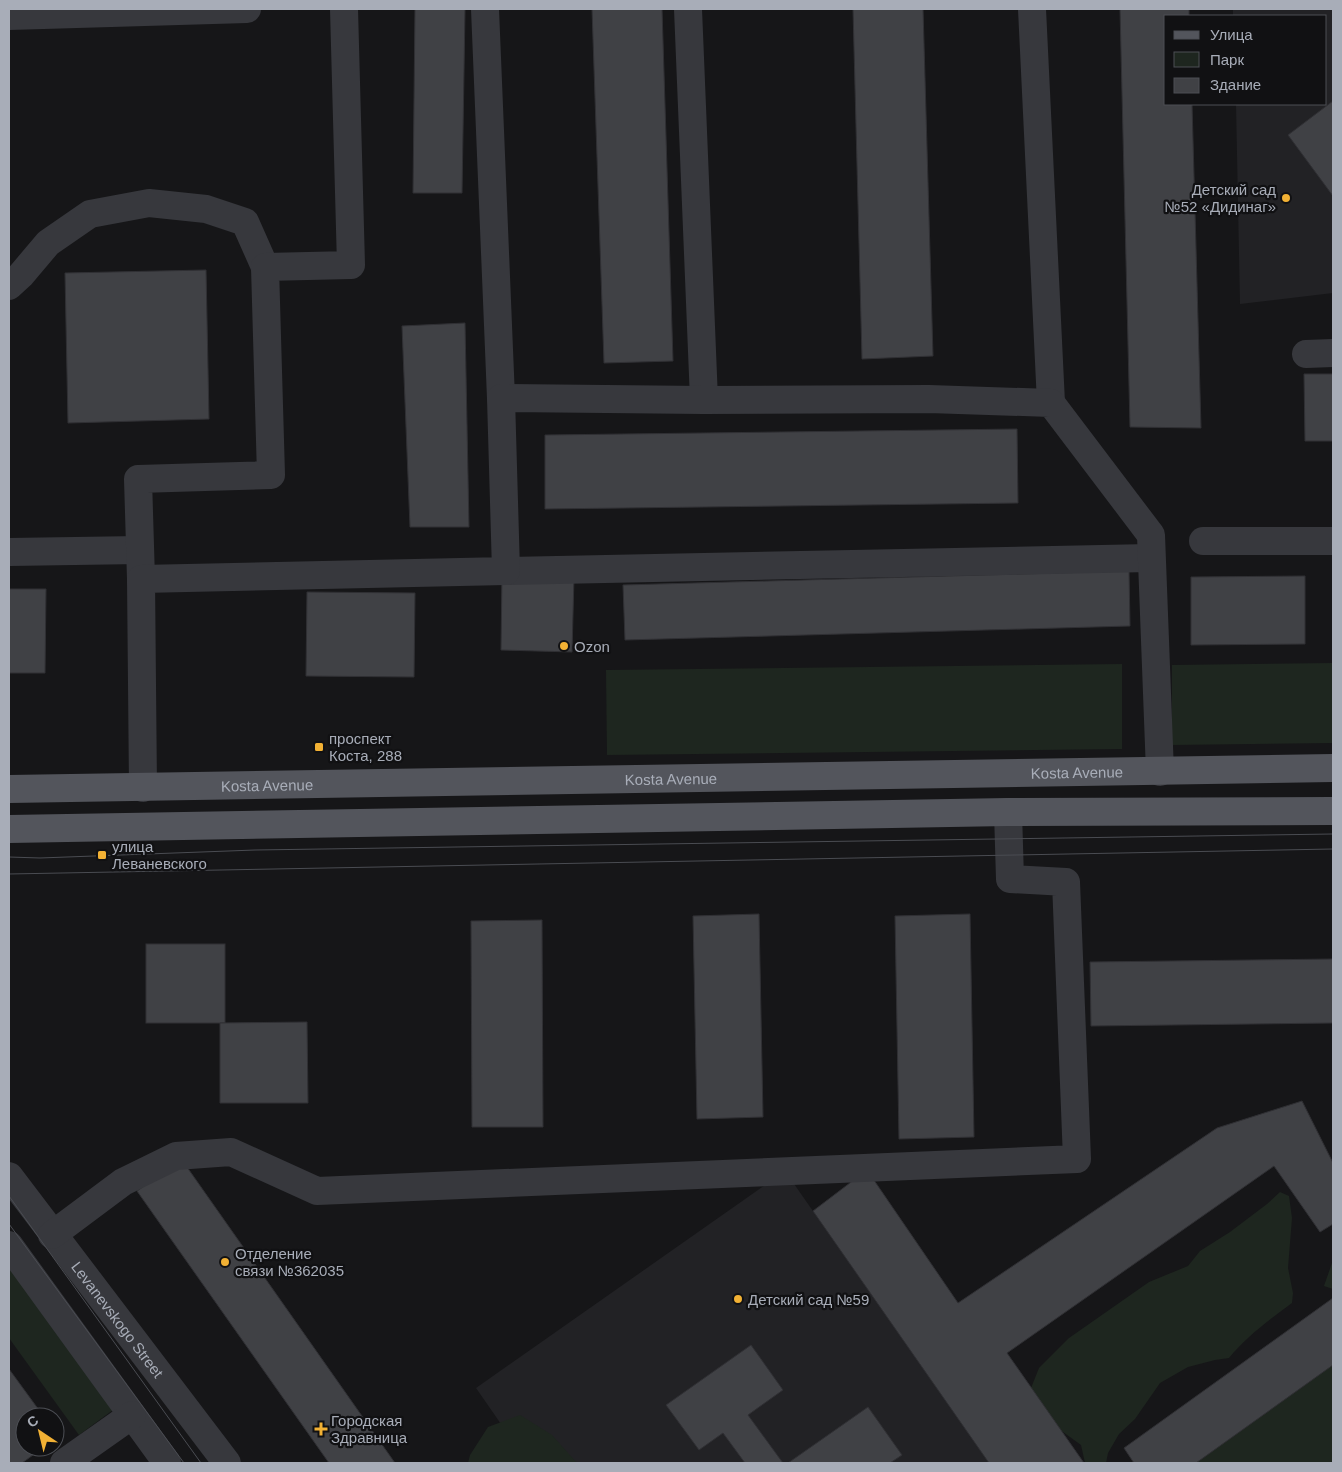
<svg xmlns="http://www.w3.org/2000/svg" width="1342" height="1472" viewBox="0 0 1342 1472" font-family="Arial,sans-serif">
<rect width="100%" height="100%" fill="#161618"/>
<g fill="#222225">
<polygon points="1233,9 1333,9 1333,293 1240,304 1236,104 1326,104 1326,16 1233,16"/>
<polygon points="785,1171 989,1463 528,1463 476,1388"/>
</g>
<g fill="#1e261f">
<polygon points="1333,663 1333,743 1172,745 1172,665"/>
<polygon points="1122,664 1122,749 607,755 606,670"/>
<path d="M1280 1192 1289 1196 1292 1218 1288 1268 1293 1293 1292 1303C1269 1320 1247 1336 1229 1358L1215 1360 1188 1367 1160 1383 1135 1419 1119 1434 1108 1453 1106 1463H1085L1081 1445 1045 1419 1031 1388 1039 1368 1069 1338 1149 1282 1188 1266 1200 1251 1230 1232 1267 1204Z"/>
<polygon points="9,1249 121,1404 79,1435 9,1338"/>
<polygon points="1333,1260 1333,1289 1324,1286"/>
<polygon points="1333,1365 1333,1463 1196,1463"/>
<polygon points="520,1415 552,1435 577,1463 468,1463 470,1455 488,1427"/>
</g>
<g fill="#404145" stroke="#303034">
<polygon points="415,9 465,9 462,193 413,193"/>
<polygon points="592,9 662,9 673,361 604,363"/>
<polygon points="853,9 923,9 933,356 862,359"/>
<polygon points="1120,9 1189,9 1189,16 1166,16 1166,104 1192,104 1201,428 1130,427"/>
<polygon points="1333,101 1333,196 1288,135"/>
<polygon points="206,270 209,419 68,423 65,273"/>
<polygon points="465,323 469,527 410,527 402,326"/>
<polygon points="1304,374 1333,374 1333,441 1305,441"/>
<polygon points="1017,429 1018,503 545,509 545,435"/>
<polygon points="1129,571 1130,626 625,640 623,585"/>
<polygon points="502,574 574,576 572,652 501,650"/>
<polygon points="1305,576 1305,644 1191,645 1191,577"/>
<polygon points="9,589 46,589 45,673 9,673"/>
<polygon points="307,592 415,593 414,677 306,676"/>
<polygon points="759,914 763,1117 697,1119 693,916"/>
<polygon points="970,914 974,1137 899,1139 895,916"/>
<polygon points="542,920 543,1127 472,1127 471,921"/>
<rect x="146" y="944" width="79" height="79"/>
<polygon points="1333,959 1333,1023 1091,1026 1090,962"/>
<polygon points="307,1022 308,1103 220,1103 220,1023"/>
<polygon points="1302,1101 1333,1163 1333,1224 1320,1232 1274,1166 1007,1353 1084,1463 989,1463 813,1211 867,1170 958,1303 1217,1128"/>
<polygon points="182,1160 395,1463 329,1463 137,1191"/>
<polygon points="1333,1298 1333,1365 1196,1463 1134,1463 1124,1448"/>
<polygon points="751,1345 783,1390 748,1415 783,1463 745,1463 723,1433 699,1450 666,1405"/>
<polygon points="9,1369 44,1417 25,1417 25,1447 44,1447 22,1463 9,1463"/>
<polygon points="868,1407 902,1455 890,1463 788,1463"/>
</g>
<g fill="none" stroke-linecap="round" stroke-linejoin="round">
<g stroke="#37383d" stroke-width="28">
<polyline points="485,9 501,398"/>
<polyline points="688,9 704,400"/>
<polyline points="1032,9 1051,403"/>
<polyline points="9,16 247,9"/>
<polyline points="9,286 21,275 48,243 90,214 149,203 206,209 245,222 265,267"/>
<polyline points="1306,354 1333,353"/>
<polyline points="1203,541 1333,541"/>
<polyline points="9,552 140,550"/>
<polyline points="506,571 1150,558"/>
<polyline points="141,579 138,479 271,475 265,267 351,265 344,9"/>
<polyline points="143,788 141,579 506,571 501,398 704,400 929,399 1051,403 1151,535 1160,772"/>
<path id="s1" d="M9 1176 227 1463"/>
<polyline points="52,1235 123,1182 176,1156 231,1152 317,1191 1077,1159 1066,882 1010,879 1008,812"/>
<polyline points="9,1245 167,1463"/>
<polyline points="64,1463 132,1415"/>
</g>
<g stroke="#53555c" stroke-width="28">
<path id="s2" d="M9 789 1333 768"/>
<polyline points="9,829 1008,812 1333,811"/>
</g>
<g stroke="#4a4c52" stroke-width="1">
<polyline points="9,857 40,858 255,850 1333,834"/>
<polyline points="9,874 1333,849"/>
<polyline points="9,1196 201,1463"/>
<polyline points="9,1224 184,1463"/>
</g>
</g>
<g fill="#f2b134" stroke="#111113" stroke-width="2">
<circle cx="1286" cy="198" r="5"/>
<circle cx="564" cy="646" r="5"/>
<rect x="314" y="742" width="10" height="10" rx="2.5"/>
<rect x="97" y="850" width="10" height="10" rx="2.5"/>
<circle cx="225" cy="1262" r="5"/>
<circle cx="738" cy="1299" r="5"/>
<path d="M318.5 1421.5h5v5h5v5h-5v5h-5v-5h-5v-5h5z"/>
</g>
<g text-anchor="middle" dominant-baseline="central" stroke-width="4.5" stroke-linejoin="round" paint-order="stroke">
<g font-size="15" fill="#a8adb8" stroke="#111113" text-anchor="start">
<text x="1276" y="189" text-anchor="end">Детский сад<tspan x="1276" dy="17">№52 «Дидинаг»</tspan></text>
<text x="574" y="646">Ozon</text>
<text x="329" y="738">проспект<tspan x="329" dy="17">Коста, 288</tspan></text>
<text x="112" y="846">улица<tspan x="112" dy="17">Леваневского</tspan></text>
<text x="235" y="1253">Отделение<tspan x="235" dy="17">связи №362035</tspan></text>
<text x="748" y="1299">Детский сад №59</text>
<text x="331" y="1420">Городская<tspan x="331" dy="17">Здравница</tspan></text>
</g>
<g font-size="15" fill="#a8adb8" stroke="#111113">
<text stroke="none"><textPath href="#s2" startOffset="1068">Kosta Avenue</textPath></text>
<text stroke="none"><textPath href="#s2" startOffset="662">Kosta Avenue</textPath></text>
<text stroke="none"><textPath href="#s2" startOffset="258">Kosta Avenue</textPath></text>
<text stroke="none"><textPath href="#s1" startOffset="180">Levanevskogo Street</textPath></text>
</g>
</g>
<rect width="1342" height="1472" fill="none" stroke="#a8adb8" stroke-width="20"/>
<rect x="1164" y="15" width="162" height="90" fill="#111113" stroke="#4d4f55"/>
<rect x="1174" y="31" width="25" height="8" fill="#53555c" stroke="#4d4f55"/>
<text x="1210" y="40" font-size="15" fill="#a8adb8">Улица</text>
<rect x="1174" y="52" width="25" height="15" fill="#1e261f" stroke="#4d4f55"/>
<text x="1210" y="65" font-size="15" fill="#a8adb8">Парк</text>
<rect x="1174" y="78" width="25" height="15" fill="#404145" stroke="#4d4f55"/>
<text x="1210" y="90" font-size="15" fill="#a8adb8">Здание</text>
<g transform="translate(40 1432) rotate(325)"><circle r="24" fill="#111113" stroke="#4d4f55"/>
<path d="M0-4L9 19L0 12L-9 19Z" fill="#f2b134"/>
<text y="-8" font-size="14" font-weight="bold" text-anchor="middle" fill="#a8adb8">С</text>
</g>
</svg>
